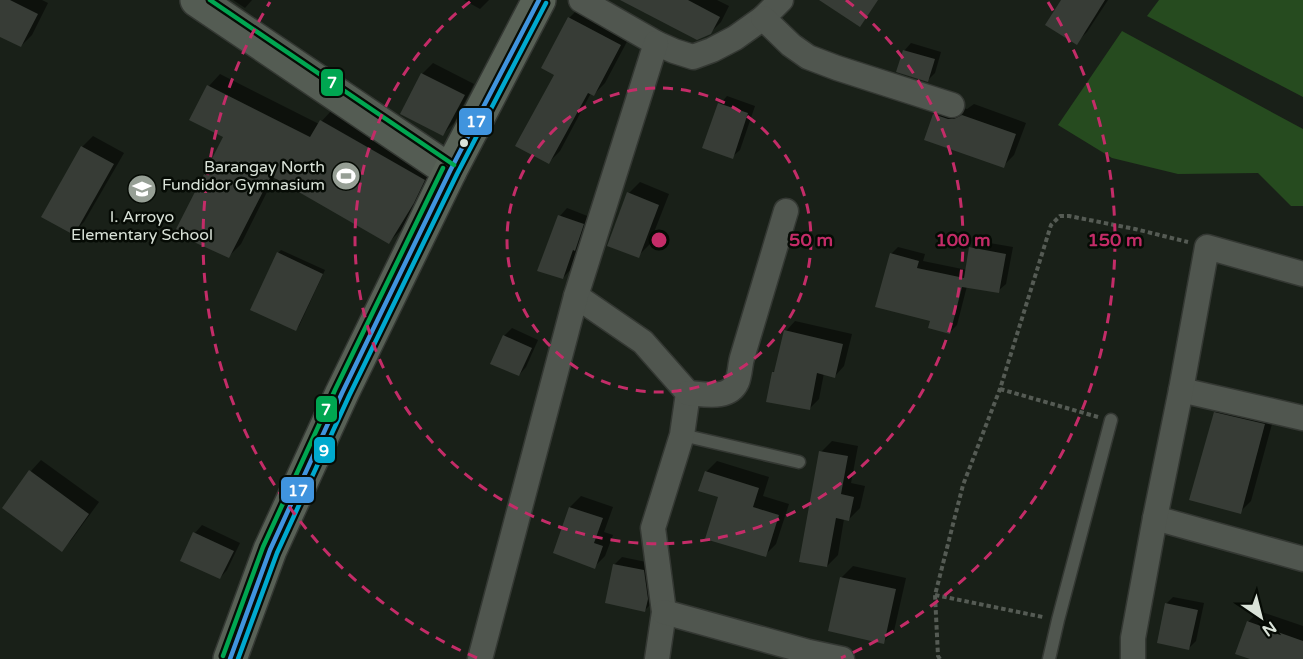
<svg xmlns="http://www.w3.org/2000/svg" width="1303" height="659" viewBox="0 0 1303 659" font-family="'Varela Round',sans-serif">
<rect width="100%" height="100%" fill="#192018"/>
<g fill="#264b1f">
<polygon points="1159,0 1303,0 1303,97 1147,16"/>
<polygon points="1122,31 1303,129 1303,206 1291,206 1258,173 1178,174 1112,158 1058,125"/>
</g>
<g fill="#0007">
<polygon points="0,0 42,0 48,3 32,35 21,46 0,35"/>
<polygon points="233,0 252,0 245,8"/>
<polygon points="464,0 489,0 480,9"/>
<polygon points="625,0 717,0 729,6 721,22 710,33"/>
<polygon points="1063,0 1108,0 1087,32 1076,43"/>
<polygon points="580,7 631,34 605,83 594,94 591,93 560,151 549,162 569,18"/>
<polygon points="911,43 941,52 935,73 927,81 904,51"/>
<polygon points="433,63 474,84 454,123 443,134 422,74"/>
<polygon points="220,74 319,124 333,109 436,168 425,189 401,230 389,242 275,176 241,244 229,256 225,137 191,119 209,86"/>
<polygon points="727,96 755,106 740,150 732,157 720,104"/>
<polygon points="945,104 959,108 967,109 974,104 1026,123 1014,155 1003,166 934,115"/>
<polygon points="93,136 124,153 84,222 73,233 82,147"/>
<polygon points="640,182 669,194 649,245 638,256 629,193"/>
<polygon points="567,208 590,217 582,242 578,247 570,270 563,278 560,216"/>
<polygon points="978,241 1013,247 1006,284 998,291 967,286 957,325 950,332 932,320 891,254 898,247 925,254 923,261 967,270 971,248"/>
<polygon points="281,250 325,270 299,326 296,329 278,253"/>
<polygon points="795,321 852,334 844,366 835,376 824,373 819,399 809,409 773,372 777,369 786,331"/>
<polygon points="512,328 538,340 526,367 519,375 504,336"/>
<polygon points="1226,402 1275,413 1251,501 1240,512 1215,413"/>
<polygon points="832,441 858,446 851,483 865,486 860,508 849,519 844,519 838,555 827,566 821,452"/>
<polygon points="41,460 99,502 72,539 62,550 31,471"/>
<polygon points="717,461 769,477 763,496 789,504 776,544 765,555 720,496 706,472"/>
<polygon points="581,496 613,507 604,532 613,535 605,556 594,567 554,552 570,507"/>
<polygon points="202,525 240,543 227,570 220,578 182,560 195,533"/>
<polygon points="622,557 651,563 652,603 645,610 606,602 615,564"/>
<polygon points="853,566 906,578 894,631 883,642 829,630 842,577"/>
<polygon points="1173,597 1204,603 1196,641 1189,648 1166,604"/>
<polygon points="1259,611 1303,626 1303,659 1255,659 1248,622"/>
</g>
<g fill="#373c36">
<polygon points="0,0 10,0 38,14 21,47 0,37"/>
<polygon points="620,0 688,0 720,17 711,34 697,40"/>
<polygon points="819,0 878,0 860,27"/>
<polygon points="1061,0 1105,0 1077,45 1045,25"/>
<polygon points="568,17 621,45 594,96 588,93 549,164 515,146 554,75 541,68"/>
<polygon points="903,50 935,59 928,82 896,72"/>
<polygon points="421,73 465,95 443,136 400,114"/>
<polygon points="207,85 310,137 320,120 425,180 414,203 389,244 271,176 229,258 174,233 223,137 189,120"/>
<polygon points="718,103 748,113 733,159 702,148"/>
<polygon points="933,114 948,119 954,119 962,115 1016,134 1004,168 924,140"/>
<polygon points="81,146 114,164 74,235 41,217"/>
<polygon points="627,192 659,205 639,258 607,246"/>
<polygon points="558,215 584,224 575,251 573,250 563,279 537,271"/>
<polygon points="969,247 1006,254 999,293 962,287 950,334 928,328 930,321 875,307 890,253 919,261 917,268 964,278"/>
<polygon points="277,252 323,274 296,331 250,310"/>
<polygon points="784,330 843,344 835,378 817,373 810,410 766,402 772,372 774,372"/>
<polygon points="503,335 532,348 519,376 490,364"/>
<polygon points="1214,412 1265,424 1241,514 1189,500"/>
<polygon points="819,451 848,456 841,494 854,497 849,521 836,518 827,567 799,562"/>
<polygon points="29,470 89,514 62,552 2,508"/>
<polygon points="705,471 759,488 753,507 779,515 766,557 705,539 718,497 698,491"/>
<polygon points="569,507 603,518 594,543 603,546 595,569 553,553"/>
<polygon points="193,532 234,551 220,579 180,561"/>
<polygon points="613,564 644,570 648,599 645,612 605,603"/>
<polygon points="840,577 896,589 884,644 828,631"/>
<polygon points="1165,603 1198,610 1189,650 1157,643"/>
<polygon points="1247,621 1303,641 1303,659 1250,659 1235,654"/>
</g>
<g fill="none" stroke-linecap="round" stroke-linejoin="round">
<g stroke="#343833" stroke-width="15">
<g id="lane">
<polyline points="682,435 799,462"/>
<polyline points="1049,659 1058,620 1111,420"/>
</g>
</g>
<g stroke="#343833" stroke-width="27">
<g id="street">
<polyline points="581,0 656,43 674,51 693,57 712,50 735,38 763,18 781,0"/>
<polyline points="763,18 791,45 808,57 837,68 952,105"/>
<polyline points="576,296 643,342 688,393 682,435 653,528 664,612 657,659"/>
<polyline points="1181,390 1303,418"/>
<path d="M688 393C704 394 729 400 737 382 740 375 740 365 742 358L786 211"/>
<polyline points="1155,518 1303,559"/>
<polyline points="664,612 809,652 842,659"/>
<polyline points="480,659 576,296 656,43"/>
<polyline points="1133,659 1133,638 1155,518 1181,390 1207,247 1303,274"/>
</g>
</g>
<g stroke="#343833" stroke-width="36">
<polyline id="secondary" points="197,0 450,171"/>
</g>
<g stroke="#343833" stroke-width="36">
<polyline id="primary" points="230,659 270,550 342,393 450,171 539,0"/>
</g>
<g stroke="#555b54" stroke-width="4" stroke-dasharray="4.5 3" stroke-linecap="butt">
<polyline points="1000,389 1098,417"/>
<polyline points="935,595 1043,617"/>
<polyline points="940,659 938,656 935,595 963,485 1000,389 1051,225 1060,216 1069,216 1135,229 1188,242"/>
</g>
<use href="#lane" stroke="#50564f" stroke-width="12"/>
<use href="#street" stroke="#50564f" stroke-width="24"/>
<use href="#secondary" stroke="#545c53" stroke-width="33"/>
<use href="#primary" stroke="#586156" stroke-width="33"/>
<g stroke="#060b05" stroke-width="9">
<polyline id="bus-1" points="230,659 270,550 342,393 450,171 539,0"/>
</g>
<g stroke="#060b05" stroke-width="9">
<polyline id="bus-2" points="238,659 277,553 349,396 457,174 546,3"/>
</g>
<g stroke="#060b05" stroke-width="9">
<g id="bus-3">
<polyline points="210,0 454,165"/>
<polyline points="223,656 263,547 335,390 443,168"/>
</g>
</g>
<use href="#bus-1" stroke="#4094de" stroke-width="4.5"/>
<use href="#bus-2" stroke="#00a9ce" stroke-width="4.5"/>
<use href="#bus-3" stroke="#00a651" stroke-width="4.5"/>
</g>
<g fill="none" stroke="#c42c68" stroke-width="3" stroke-dasharray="10 8">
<circle cx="659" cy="240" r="152"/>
<path d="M846 0A304 304 0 1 1 472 0"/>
<path d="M477 658A456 456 0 0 1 270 2M1048 2A456 456 0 0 1 841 658"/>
</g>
<defs>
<g id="stadium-disc" transform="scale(1.5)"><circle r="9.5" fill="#969f95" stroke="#060b05"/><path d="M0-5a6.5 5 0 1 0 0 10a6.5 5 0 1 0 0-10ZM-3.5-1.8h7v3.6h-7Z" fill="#fff"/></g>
<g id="school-disc" transform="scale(1.5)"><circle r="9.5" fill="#969f95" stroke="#060b05"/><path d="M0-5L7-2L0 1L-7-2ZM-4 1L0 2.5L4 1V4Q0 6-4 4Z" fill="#fff"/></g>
</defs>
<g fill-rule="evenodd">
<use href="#stadium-disc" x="346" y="176"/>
<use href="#school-disc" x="142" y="189"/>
</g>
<circle fill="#dae3d9" stroke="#060b05" stroke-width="2" cx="464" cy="143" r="5"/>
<g text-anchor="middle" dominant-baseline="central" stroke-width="5" stroke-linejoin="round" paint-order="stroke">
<g font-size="16" fill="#dae3d9" stroke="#060b05" text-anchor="end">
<text x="325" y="167">Barangay North<tspan x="325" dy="18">Fundidor Gymnasium</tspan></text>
<text x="142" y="217" text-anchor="middle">I. Arroyo<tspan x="142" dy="18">Elementary School</tspan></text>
</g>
</g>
<circle cx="659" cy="240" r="9" fill="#c42c68" stroke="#060b05" stroke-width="3"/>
<g font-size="18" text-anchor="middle" font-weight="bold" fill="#c42c68" stroke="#060b05" stroke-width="5" stroke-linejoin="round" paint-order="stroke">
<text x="811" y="246">50 m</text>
<text x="963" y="246">100 m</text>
<text x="1115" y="246">150 m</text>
</g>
<g stroke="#060b05" stroke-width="2">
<rect x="320" y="68" width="24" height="29" rx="6" fill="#00a651"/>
<rect x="458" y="107" width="35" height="29" rx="6" fill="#4094de"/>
<rect x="315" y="395" width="23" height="28" rx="6" fill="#00a651"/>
<rect x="313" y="436" width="23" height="28" rx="6" fill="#00a9ce"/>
<rect x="280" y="476" width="35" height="28" rx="6" fill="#4094de"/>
</g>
<g font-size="16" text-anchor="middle" font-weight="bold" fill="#fff">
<text x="332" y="88">7</text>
<text x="476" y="127">17</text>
<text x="326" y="415">7</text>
<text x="324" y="456">9</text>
<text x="298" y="496">17</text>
</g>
<g transform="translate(1261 617) rotate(145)" stroke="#060b05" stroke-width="4.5" paint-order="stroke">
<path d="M0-4.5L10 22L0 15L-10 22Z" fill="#dae3d9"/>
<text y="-9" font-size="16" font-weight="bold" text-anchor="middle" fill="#dae3d9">N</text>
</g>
</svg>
